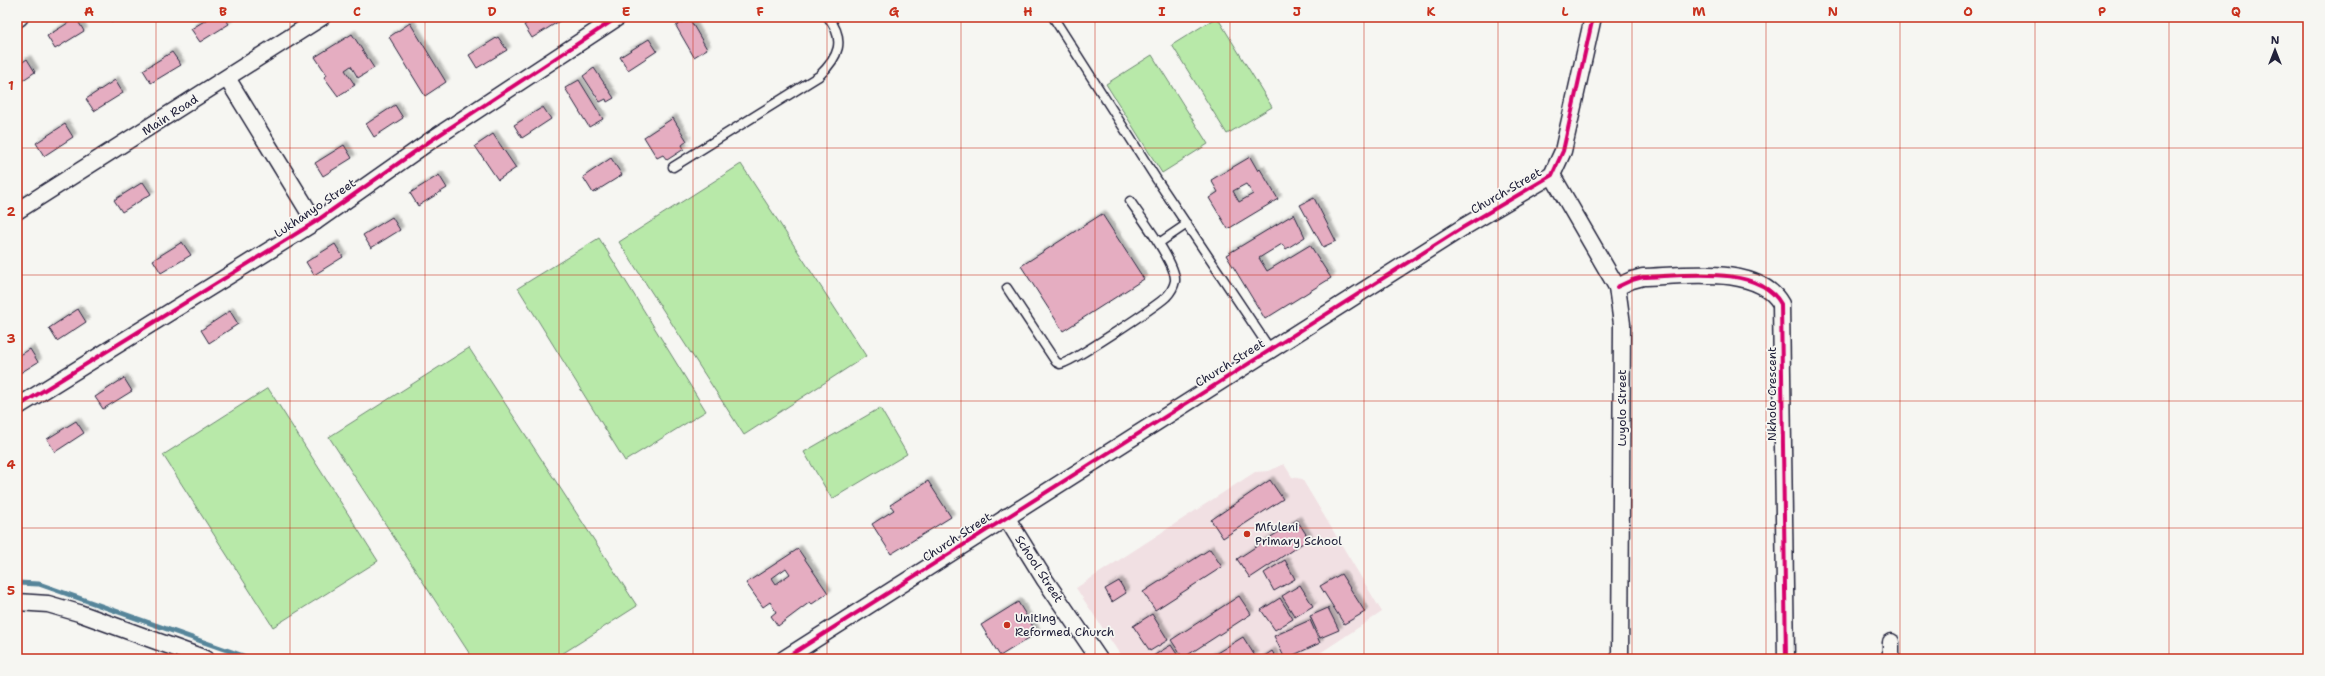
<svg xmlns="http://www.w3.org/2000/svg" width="2325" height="676" viewBox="0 0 2325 676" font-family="'Shantell Sans',sans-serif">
<defs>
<filter id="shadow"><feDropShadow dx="3.5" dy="-3.5" stdDeviation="1" flood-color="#0004"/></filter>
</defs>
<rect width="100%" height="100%" fill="#f6f6f2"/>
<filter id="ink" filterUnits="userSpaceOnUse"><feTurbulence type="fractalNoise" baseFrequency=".025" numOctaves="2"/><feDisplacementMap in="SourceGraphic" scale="8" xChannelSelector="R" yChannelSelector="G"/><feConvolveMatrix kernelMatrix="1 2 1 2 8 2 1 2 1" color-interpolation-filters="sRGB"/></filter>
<g filter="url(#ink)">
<polygon fill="#f1e0e3" points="1284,464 1292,477 1302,479 1382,612 1311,659 1123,659 1076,588 1255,472 1269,471"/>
<g fill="#b8e9a9" stroke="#6d8672">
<polygon points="1217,17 1272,107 1227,134 1172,45"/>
<polygon points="1152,55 1208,144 1162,173 1106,84"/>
<polygon points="741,164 866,356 744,435 619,242"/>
<polygon points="599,238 706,411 625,461 518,288"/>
<polygon points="469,348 637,606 554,659 473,659 329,437"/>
<polygon points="268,388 378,561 273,627 163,455"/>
<polygon points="880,408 907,454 832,499 804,452"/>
</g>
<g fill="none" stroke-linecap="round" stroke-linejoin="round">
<polyline stroke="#57859a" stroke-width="5" points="17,583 39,584 252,659"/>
</g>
<g fill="#e5adc1" stroke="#22223b" fill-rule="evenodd" filter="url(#shadow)">
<polygon points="109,17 121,17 112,22"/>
<polygon points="211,17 224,17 229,24 200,42 191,29"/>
<polygon points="538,17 559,17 561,20 532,38 524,25"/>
<polygon points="76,18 84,31 55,49 47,36"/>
<polygon points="689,18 707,49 694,57 676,26"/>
<polygon points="410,23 446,82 425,96 389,37"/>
<polygon points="352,34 374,68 358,78 351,66 345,70 355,85 338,96 324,77 327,75 315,57"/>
<polygon points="498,37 507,50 477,68 469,55"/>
<polygon points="649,39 657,51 628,70 620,57"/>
<polygon points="172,52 181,65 151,83 143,70"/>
<polygon points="27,59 35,72 17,84 17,66"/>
<polygon points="594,68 614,98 607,102 606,99 600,102 583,76"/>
<polygon points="115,80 123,93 94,111 86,99"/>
<polygon points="579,80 603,119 589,127 565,88"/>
<polygon points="395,105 403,118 374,137 366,124"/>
<polygon points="543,107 551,119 522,138 514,125"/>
<polygon points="673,118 687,141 682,145 684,149 667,160 663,155 657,158 644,137"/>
<polygon points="65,124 73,137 44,156 36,143"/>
<polygon points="493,134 516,168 498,180 475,146"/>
<polygon points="344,145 352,158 323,176 315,163"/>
<path d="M1250 157 1258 171 1260 169 1278 199 1228 229 1209 198 1218 192 1211 180ZM1246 184 1253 194 1239 202 1233 191Z"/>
<polygon points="611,158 622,175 593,193 583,177"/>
<polygon points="439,175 447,188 418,206 410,193"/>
<polygon points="143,182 151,194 122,212 114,200"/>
<polygon points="1314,198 1336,241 1323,247 1300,205"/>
<polygon points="1102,214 1144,279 1063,331 1021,266"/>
<polygon points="1294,214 1305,237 1286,249 1282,244 1259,258 1267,271 1310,245 1331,278 1265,319 1226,255"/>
<polygon points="392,217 400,230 371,248 363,235"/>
<polygon points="182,242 191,255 161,273 153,260"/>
<polygon points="335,244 343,257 314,275 306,262"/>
<polygon points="78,309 86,322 57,341 49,328"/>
<polygon points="230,311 238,324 209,343 201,330"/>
<polygon points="30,349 38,362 17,375 17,357"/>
<polygon points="124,378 132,391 103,409 95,397"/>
<polygon points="76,421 84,433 55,452 47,439"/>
<polygon points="1270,480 1283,499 1223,538 1211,520"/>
<polygon points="928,481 951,517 891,554 872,524 894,510 890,505"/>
<polygon points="1297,520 1309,539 1250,578 1237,559"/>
<path d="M798 549 828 593 812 604 810 602 778 626 771 616 776 612 770 602 763 607 746 583ZM786 568 790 574 776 584 772 578Z"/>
<polygon points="1210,549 1222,567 1155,610 1143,592"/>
<polygon points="1285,560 1295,579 1274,591 1264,573"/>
<polygon points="1341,574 1365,612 1344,624 1320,586"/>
<polygon points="1119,581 1126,593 1112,602 1105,589"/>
<polygon points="1300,585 1313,606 1295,617 1282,596"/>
<polygon points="1239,596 1251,614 1183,658 1171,640"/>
<polygon points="1280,598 1293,619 1275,630 1261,610"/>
<polygon points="1018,602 1037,633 1000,656 981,625"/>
<polygon points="1328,608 1339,630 1320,638 1310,616"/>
<polygon points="1152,614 1168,640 1150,651 1133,626"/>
<polygon points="1310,620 1320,643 1285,659 1274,636"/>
<polygon points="1243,637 1255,656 1250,659 1207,659"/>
<polygon points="1171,645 1180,659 1155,659 1153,656"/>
<polygon points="1272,651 1277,659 1260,659"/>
</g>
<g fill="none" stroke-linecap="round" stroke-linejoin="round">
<g stroke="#22223b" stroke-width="11">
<g id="service">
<polyline points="1053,17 1157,180 1270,349"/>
<path d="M673 167 819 76C839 57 846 40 828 17"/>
<polyline points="1159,243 1187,224"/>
<path d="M1007 288 1056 362 1060 364C1070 364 1156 306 1166 297 1170 293 1174 286 1175 281 1177 264 1140 216 1130 201"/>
</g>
</g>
<g stroke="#22223b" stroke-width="19">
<g id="minor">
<polyline points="17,19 20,17"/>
<polyline points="227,78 315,222"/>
<polyline points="1552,175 1617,287 1622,324 1620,659"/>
<polyline points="17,211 322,17"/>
<path d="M1617 287 1632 280 1643 277C1682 276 1759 264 1781 304L1786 659"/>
<polyline points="17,407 315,222 430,141 618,17"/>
<polyline points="1006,517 1045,580 1099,659"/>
<polyline points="17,602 48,604 79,613 206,659"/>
<polyline points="1891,642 1891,659"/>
<polyline points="784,659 1462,228 1552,175 1563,151 1593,17"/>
</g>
</g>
<use href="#service" stroke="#f6f6f2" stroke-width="8"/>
<use href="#minor" stroke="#f6f6f2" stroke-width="16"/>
<g stroke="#f6f6f2" stroke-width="6">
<g id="cycleway">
<path d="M1617 287 1632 280 1643 277C1682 276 1759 264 1781 304L1786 659"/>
<polyline points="17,407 315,222 430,141 618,17"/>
<polyline points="784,659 1462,228 1552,175 1563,151 1593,17"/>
</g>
</g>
<use href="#cycleway" stroke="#d6006c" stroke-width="4"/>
</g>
</g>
<path fill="none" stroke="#c8321e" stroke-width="1" stroke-opacity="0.55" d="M156 17V659M290 17V659M425 17V659M559 17V659M693 17V659M827 17V659M961 17V659M1095 17V659M1230 17V659M1364 17V659M1498 17V659M1632 17V659M1766 17V659M1900 17V659M2035 17V659M2169 17V659M17 148H2308M17 275H2308M17 401H2308M17 528H2308"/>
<g fill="#c8321e" stroke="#f6f6f2" stroke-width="1.5">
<circle cx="1247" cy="534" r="4"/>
<circle cx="1007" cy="625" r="4"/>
</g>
<g text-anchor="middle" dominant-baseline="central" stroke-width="3.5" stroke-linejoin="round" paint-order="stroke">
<g font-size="12" fill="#22223b" stroke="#f6f6f2">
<text transform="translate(170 115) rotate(-33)">Main Road</text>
<text transform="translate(1506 191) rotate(-30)">Church Street</text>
<text transform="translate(315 208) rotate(-34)">Lukhanyo Street</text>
<text transform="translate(1230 363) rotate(-32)">Church Street</text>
<text transform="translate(1772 394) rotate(-90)">Nkholo Crescent</text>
<text transform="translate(1622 408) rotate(-90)">Luyolo Street</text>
<text transform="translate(957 537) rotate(-33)">Church Street</text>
<text transform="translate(1039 569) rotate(57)">School Street</text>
</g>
<g font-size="12" fill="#22223b" stroke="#f6f6f2" text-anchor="start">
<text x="1255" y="527">Mfuleni<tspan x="1255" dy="14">Primary School</tspan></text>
<text x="1015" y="618">Uniting<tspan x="1015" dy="14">Reformed Church</tspan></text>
</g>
</g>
<rect width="2325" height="676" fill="none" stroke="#f6f6f2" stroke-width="44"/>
<g transform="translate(2275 50)" stroke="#f6f6f2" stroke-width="3" paint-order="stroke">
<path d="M0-3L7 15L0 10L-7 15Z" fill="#22223b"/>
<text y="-6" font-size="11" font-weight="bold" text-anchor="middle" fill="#22223b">N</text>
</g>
<rect x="22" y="22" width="2281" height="632" fill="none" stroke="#c8321e" stroke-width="1.5"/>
<g font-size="13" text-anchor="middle" font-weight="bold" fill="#c8321e">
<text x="89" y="16">A</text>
<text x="223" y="16">B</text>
<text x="357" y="16">C</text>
<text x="492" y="16">D</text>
<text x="626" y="16">E</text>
<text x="760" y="16">F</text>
<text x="894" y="16">G</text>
<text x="1028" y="16">H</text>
<text x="1162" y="16">I</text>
<text x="1297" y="16">J</text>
<text x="1431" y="16">K</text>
<text x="1565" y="16">L</text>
<text x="1699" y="16">M</text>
<text x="1833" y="16">N</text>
<text x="1968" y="16">O</text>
<text x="2102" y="16">P</text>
<text x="2236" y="16">Q</text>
<text x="11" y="90">1</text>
<text x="11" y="216">2</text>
<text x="11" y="343">3</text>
<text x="11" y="469">4</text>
<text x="11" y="595">5</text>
</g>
</svg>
